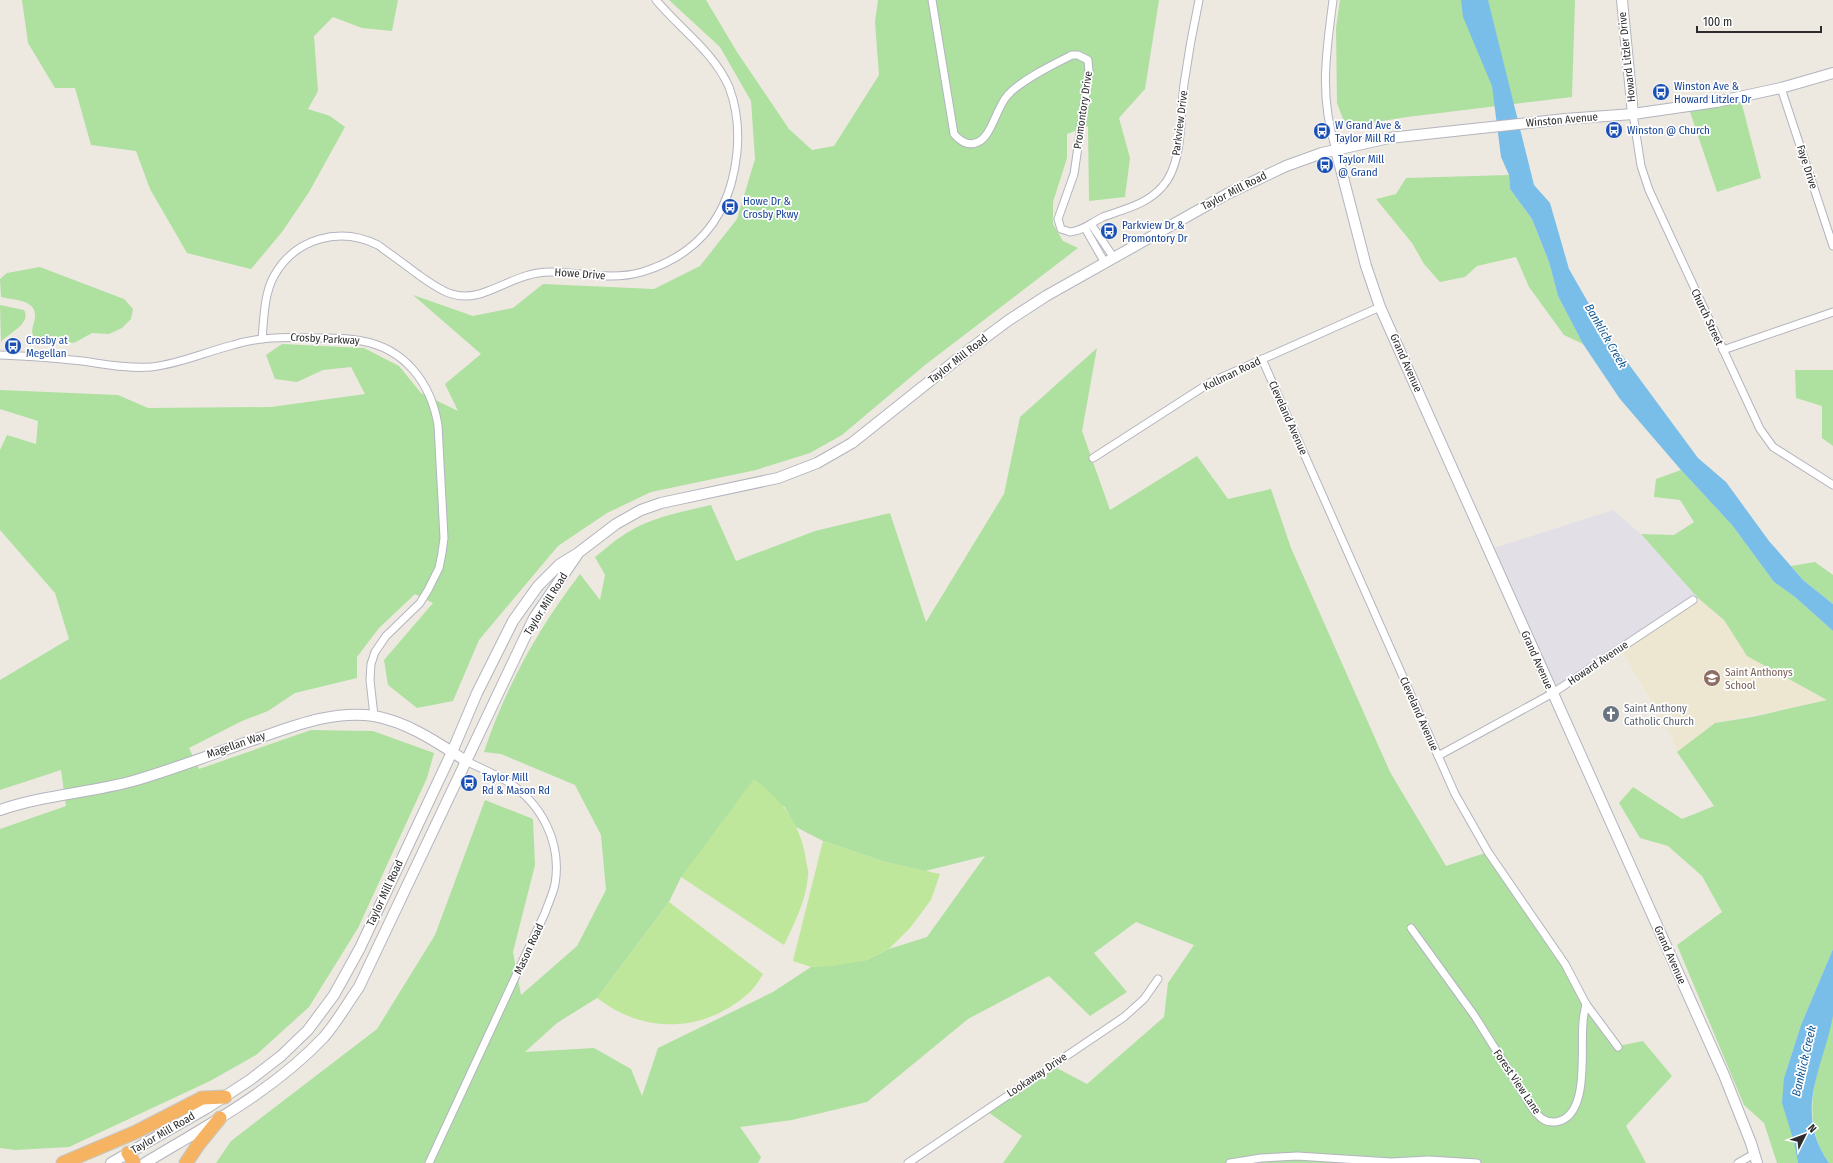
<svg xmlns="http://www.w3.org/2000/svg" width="1833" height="1163" viewBox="0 0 1833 1163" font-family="'Fira Sans Condensed',sans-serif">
<rect width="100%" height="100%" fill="#ede9e0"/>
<polygon fill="#e2e0e6" points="1613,510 1641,534 1698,598 1553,693 1488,550"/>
<polygon fill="#ede7d1" points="1698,598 1724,620 1747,656 1828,700 1715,723 1677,752 1671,735 1620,648"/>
<g fill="#aee0a0" fill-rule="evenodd">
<polygon points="22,0 398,0 392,31 362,28 333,17 314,36 318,91 308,109 330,116 345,127 309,192 282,232 251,269 187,253 150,189 136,151 91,145 75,88 55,88 28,43"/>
<polygon points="669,0 706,0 737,52 789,129 812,150 834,146 879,75 875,22 878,0 1159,0 1145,89 1119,118 1130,158 1125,197 1089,201 1088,126 1067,134 1067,158 1053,202 1053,224 1063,241 1078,248 925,365 842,435 810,453 756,470 651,492 607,513 558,546 479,640 453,701 417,708 388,685 384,660 433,603 415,594 379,628 357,657 357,678 295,693 268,711 242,721 189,748 199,769 311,730 373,731 434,753 427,778 358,928 309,1007 256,1055 210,1081 69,1147 15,1150 0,1148 0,829 66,806 61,770 0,790 0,680 69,639 55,593 0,530 0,450 7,435 36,444 38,421 0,409 0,390 118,395 148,408 271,407 365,394 351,367 323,370 297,382 275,379 266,355 282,344 364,348 399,366 421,393 458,411 445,384 481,354 413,295 473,316 513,308 543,284 654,289 700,266 737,219 755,159 751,101 720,47"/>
<polygon points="1340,0 1575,0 1572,97 1407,117 1346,127 1337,103 1336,28"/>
<polygon points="1740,97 1761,178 1717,192 1688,106"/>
<polygon points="1509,175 1510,189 1532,219 1549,262 1558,296 1583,344 1564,335 1529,287 1516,257 1477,266 1465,277 1440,282 1424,264 1412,243 1376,199 1396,194 1406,178"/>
<path d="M40 267 124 299 133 309 131 319 122 328 109 334 92 333 74 343 33 336C30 327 36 322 35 314 34 299 11 300 1 297L0 279 7 273Z"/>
<path d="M0 305 24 310C32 324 8 333 1 342Z"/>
<path d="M1097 348 1082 431 1110 510 1197 456 1228 499 1271 489 1291 548 1390 772 1446 866 1488 852 1618 1046 1643 1041 1672 1076 1626 1126 1646 1163H1003L1022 1136 985 1110 1051 1065 1087 1084 1164 1017 1168 983 1194 945 1136 922 1094 953 1127 992 1090 1016 1049 976 968 1019 867 1102 792 1120 740 1127 761 1157 758 1163H216L231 1141 377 1029 435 935 485 800 533 819 535 865 513 952 521 995 577 946 606 890 601 835 575 785 501 754 484 752C505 688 539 627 580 574L600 600 605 575 595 557C605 549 615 540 625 534 651 517 681 512 711 505L736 561 815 531 890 513 926 622 1004 494 1020 417ZM784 806 796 827 823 841 885 862 925 871 985 856 927 937 889 949 867 960 811 967 773 992 658 1048 642 1096 631 1069 594 1048 525 1052 557 1023 597 998 669 902 681 877Z"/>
<polygon points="1795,370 1833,370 1833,446 1822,438 1822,406 1796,398"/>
<polygon points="1681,470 1732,525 1774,582 1795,597 1833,631 1833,949 1801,1025 1784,1078 1798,1163 1777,1163 1764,1123 1744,1105 1677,945 1722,912 1702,876 1668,846 1640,838 1619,803 1633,787 1682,819 1714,806 1677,752 1715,723 1752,717 1827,700 1747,656 1724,620 1698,598 1641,534 1674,535 1694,522 1680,500 1654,497 1656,479"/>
<polygon points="1815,562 1833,575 1833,604 1803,580 1791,566"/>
<path d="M1833 1015V1163H1829C1796 1116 1820 1065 1833 1015Z"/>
</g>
<g fill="#bee79c">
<path d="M754 779C782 800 802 826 806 861 807 866 809 872 808 876 806 901 794 924 784 945L681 877Z"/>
<polygon points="823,841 885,862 940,874 931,900 910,928 889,949 867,960 833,966 811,967 793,961"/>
<path d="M669 902 763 974C759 980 755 987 750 992 705 1033 645 1035 597 998Z"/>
</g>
<g fill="#79bee9">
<polygon points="1461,0 1488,0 1534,185 1550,203 1569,269 1605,332 1698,458 1726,482 1769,541 1803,580 1833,604 1833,631 1795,597 1774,582 1732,525 1681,470 1620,399 1583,344 1558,296 1549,262 1532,219 1510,189 1509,175 1501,157 1492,86 1463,17"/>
<path d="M1833 949C1833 968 1833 998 1833 1016 1823 1069 1793 1111 1829 1163H1798L1794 1142 1782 1103 1784 1078 1801 1025Z"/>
</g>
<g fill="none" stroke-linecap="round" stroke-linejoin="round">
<g stroke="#b3b4bf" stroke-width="9">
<g id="street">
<path d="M932 0 954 134C960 141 968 147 978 142 991 137 997 107 1007 96 1019 81 1054 64 1072 55H1078L1088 60 1089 72 1074 174 1058 219 1061 229 1070 232C1083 231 1092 222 1103 217 1124 209 1146 205 1162 187 1184 164 1180 114 1184 84 1188 56 1193 28 1199 0"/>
<path d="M1333 0C1326 54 1319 96 1336 150"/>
<polyline points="1781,88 1833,246"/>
<polyline points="1633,114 1641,166 1649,190 1760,429 1773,447 1833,485"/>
<polyline points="1091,224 1114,258"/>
<polyline points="1085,228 1105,263"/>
<path d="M262 339C264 318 264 294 274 276 295 238 340 226 378 245 390 254 403 263 416 273 440 290 457 304 488 291 509 283 527 272 550 272 581 272 611 281 642 272 701 254 731 213 737 152 739 130 737 108 729 87 714 52 680 29 656 0"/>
<polyline points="1723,350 1833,312"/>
<path d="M0 355C27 356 55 358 82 361 104 364 128 369 151 367 180 364 205 352 233 345 259 337 284 337 311 338 328 338 345 337 362 341 406 349 431 384 438 425L444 538 442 553 439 568 428 590 420 603 386 636 375 652 371 664 370 680 374 716"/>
<polyline points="1262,359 1455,794 1488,852 1565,964 1586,1004 1618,1047"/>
<polyline points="1093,458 1211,382 1380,307"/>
<polyline points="1438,756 1553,693 1693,600"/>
<path d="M1411 928 1474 1015 1533 1109C1539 1117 1545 1123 1555 1122 1591 1118 1580 1047 1583 1023 1583 1016 1585 1010 1586 1004"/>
<path d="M429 1163 545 913C548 904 553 894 555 884 562 843 542 804 508 782 495 774 480 768 466 761"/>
<polyline points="908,1163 1124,1017 1144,999 1158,979"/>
<polyline points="1230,1163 1261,1158 1297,1156 1391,1162 1429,1160 1477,1163"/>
<polyline points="1738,1163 1754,1154"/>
</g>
</g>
<g stroke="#b3b4bf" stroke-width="12">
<g id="secondary">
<polyline points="1622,0 1633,114"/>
<polyline points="1336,150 1366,266 1380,307 1724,1075 1751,1143 1757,1163"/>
<path d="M0 810C43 795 89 793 133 781 175 769 215 753 256 739 294 726 333 710 374 716 408 722 438 743 466 761"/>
<polyline points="111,1163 207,1108 250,1080 281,1056 308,1030 334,995 360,948 452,752 477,693 513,621 538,586 560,564 578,553 616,524 641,510 661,503 778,478 817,463 852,443 970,349 1009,320 1046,296 1227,194 1286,166 1322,153 1389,138 1565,119 1633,114 1716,102 1781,88 1833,73"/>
<path d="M145 1163C208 1125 273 1091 324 1037 337 1022 347 1004 359 987L524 639 534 618 577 555"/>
</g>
</g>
<g stroke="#c8c8c8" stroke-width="15">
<g id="highway">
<polyline points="128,1153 134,1163"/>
<polyline points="63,1163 136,1132 202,1098 225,1097"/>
<polyline points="186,1163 198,1145 220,1118"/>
</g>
</g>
<use href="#street" stroke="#fff" stroke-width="7"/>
<use href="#secondary" stroke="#fff" stroke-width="10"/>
<use href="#highway" stroke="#f6b462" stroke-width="13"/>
</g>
<defs>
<g id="bus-disc" transform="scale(0.9)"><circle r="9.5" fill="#1a4fb4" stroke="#fff"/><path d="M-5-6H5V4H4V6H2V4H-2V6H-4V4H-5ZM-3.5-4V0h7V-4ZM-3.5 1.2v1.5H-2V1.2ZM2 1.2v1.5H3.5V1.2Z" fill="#fff"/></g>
<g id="school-disc" transform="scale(0.9)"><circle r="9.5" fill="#8d6e63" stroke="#fff"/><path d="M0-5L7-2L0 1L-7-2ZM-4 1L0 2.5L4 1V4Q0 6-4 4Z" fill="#fff"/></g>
<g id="church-disc" transform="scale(0.9)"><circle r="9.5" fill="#6b7280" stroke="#fff"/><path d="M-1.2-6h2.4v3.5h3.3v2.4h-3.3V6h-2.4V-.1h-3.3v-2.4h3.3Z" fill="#fff"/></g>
</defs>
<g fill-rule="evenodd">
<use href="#bus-disc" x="1661" y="92"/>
<use href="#bus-disc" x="1614" y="130"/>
<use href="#bus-disc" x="1322" y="131"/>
<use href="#bus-disc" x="1325" y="165"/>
<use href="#bus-disc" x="730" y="207"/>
<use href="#bus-disc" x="1109" y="231"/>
<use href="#bus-disc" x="13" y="346"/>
<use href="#school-disc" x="1712" y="678"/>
<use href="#church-disc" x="1611" y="714"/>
<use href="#bus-disc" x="469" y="783"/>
</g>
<g text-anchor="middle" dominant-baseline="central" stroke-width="3.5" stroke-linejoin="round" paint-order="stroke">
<g font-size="11" fill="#2c2c2c" stroke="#fff">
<text transform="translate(1627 57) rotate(-96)">Howard Litzler Drive</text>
<text transform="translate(1083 110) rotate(-82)">Promontory Drive</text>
<text transform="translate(1562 120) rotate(-5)">Winston Avenue</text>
<text transform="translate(1180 123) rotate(-83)">Parkview Drive</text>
<text transform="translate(1807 167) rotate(72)">Faye Drive</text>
<text transform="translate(1234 191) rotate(-27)">Taylor Mill Road</text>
<text transform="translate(580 274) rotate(4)">Howe Drive</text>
<text transform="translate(1707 317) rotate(65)">Church Street</text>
<text transform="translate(325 339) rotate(3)">Crosby Parkway</text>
<text transform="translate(958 359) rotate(-38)">Taylor Mill Road</text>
<text transform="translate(1406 363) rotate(66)">Grand Avenue</text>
<text transform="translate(1232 374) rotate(-26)">Kollman Road</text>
<text transform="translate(1288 418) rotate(66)">Cleveland Avenue</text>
<text transform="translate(546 604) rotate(-58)">Taylor Mill Road</text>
<text transform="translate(1537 660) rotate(66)">Grand Avenue</text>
<text transform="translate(1598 663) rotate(-34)">Howard Avenue</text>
<text transform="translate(1419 714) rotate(66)">Cleveland Avenue</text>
<text transform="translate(236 745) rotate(-19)">Magellan Way</text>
<text transform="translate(385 893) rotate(-65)">Taylor Mill Road</text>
<text transform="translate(529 949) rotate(-65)">Mason Road</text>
<text transform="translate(1670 955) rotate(66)">Grand Avenue</text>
<text transform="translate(1037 1075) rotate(-34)">Lookaway Drive</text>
<text transform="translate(1517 1082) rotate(56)">Forest View Lane</text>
<text transform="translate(163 1133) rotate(-30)">Taylor Mill Road</text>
</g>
<g font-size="11" fill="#164399" stroke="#fff" text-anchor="start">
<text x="1674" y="86">Winston Ave &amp;<tspan x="1674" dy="13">Howard Litzler Dr</tspan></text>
<text x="1335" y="125">W Grand Ave &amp;<tspan x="1335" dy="13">Taylor Mill Rd</tspan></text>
<text x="1627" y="130">Winston @ Church</text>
<text x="1338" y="159">Taylor Mill<tspan x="1338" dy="13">@ Grand</tspan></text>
<text x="743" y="201">Howe Dr &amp;<tspan x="743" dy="13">Crosby Pkwy</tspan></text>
<text x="1122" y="225">Parkview Dr &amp;<tspan x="1122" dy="13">Promontory Dr</tspan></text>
<text x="26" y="340">Crosby at<tspan x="26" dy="13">Megellan</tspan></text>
<text x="482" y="777">Taylor Mill<tspan x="482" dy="13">Rd &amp; Mason Rd</tspan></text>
</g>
<g font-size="11" fill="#785e54" stroke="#fff" text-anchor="start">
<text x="1725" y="672">Saint Anthonys<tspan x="1725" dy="13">School</tspan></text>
</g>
<g font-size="11" fill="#5b616d" stroke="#fff" text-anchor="start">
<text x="1624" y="708">Saint Anthony<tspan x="1624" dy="13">Catholic Church</tspan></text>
</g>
<g font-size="12" font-style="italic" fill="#155b98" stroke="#fff">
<text transform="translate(1606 336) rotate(60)">Banklick Creek</text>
<text transform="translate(1804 1061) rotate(-77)">Banklick Creek</text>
</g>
</g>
<g transform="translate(1805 1135) rotate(48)" stroke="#ffffff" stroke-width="3" paint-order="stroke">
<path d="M0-3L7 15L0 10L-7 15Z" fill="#2c2c2c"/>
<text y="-6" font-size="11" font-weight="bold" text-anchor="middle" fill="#2c2c2c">N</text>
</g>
<path d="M1697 26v6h124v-6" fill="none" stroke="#2c2c2c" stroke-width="2"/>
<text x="1703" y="26" font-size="12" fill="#2c2c2c" stroke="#ffffff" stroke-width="3" paint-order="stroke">100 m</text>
</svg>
